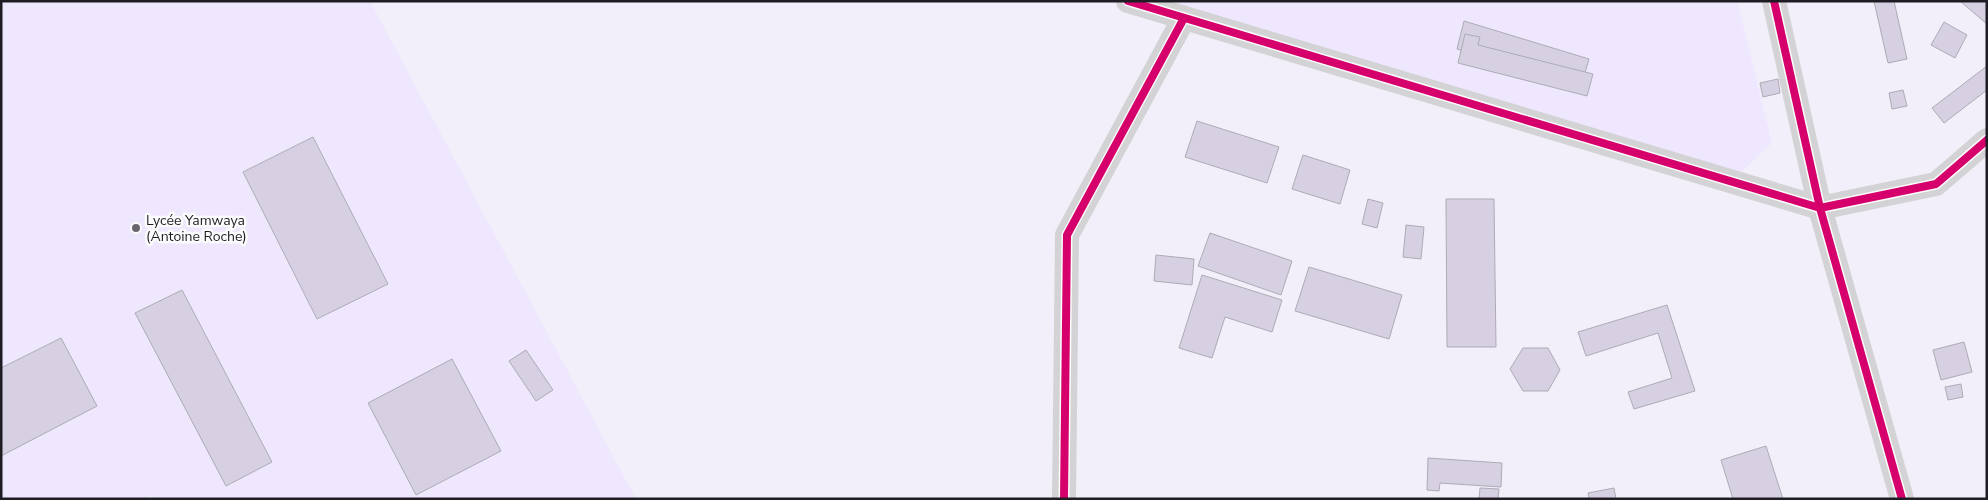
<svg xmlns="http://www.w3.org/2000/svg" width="1988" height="500" viewBox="0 0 1988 500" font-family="'Nunito Sans',sans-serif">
<rect width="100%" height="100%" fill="#f2effa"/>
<g fill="#eee7fd" fill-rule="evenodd">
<path d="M1 1H370L636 499H155L152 494 144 499H1V456L97 406 61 338 1 368ZM313 137 388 283 318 319 243 172ZM182 290 272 462 226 486 136 314ZM452 359 501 451 416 495 368 403Z"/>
<polygon points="1159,1 1737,1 1772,143 1740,173"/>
</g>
<g fill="#d6d0e2" stroke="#aeabb4">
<polygon points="1874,1 1894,1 1907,59 1888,63"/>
<polygon points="1960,1 1987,1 1987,24"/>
<polygon points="1464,21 1589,59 1581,86 1457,49"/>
<polygon points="1944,22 1967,35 1955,58 1931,45"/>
<polygon points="1465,34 1480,37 1478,45 1593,74 1587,96 1458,63"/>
<polygon points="1987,66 1987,90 1944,123 1932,108"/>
<polygon points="1778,79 1780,93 1763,97 1760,83"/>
<polygon points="1903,90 1907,106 1892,109 1889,93"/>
<polygon points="1197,121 1279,147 1267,183 1185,157"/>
<polygon points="313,137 388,284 317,319 243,172"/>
<polygon points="1303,155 1350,170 1340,204 1292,189"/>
<polygon points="1368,199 1383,203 1377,228 1362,224"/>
<polygon points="1446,199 1494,199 1496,347 1447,347"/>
<polygon points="1406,225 1424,227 1421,259 1403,257"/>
<polygon points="1210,233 1292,261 1281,295 1198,266"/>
<polygon points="1156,255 1194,259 1192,285 1154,281"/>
<polygon points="1309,267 1402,295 1389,339 1295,311"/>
<polygon points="1202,275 1282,300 1272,332 1225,317 1212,358 1179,348"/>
<polygon points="182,290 272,462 226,486 135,313"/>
<polygon points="1667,305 1695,391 1634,409 1628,392 1672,378 1658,333 1586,356 1578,332"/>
<polygon points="61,338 97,406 1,456 1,368"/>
<polygon points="1964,342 1972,372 1941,380 1933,350"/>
<polygon points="1523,348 1548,348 1560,370 1548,391 1523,391 1510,369"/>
<polygon points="526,350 553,390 536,401 509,361"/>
<polygon points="452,359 501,451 416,495 368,403"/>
<polygon points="1961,384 1963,397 1948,400 1945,387"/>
<polygon points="1766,446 1783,499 1733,499 1721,460"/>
<polygon points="1428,458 1502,463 1501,487 1440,483 1439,491 1427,490"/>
<polygon points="1480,488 1499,489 1498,499 1479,499"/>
<polygon points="1614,488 1616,499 1589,499 1588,493"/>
</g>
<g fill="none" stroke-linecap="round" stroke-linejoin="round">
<g stroke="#d3d2d4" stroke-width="24">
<polyline points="1128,1 1820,208 1936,184 1987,140"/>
<polyline points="1774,1 1820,208 1902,499"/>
<polyline points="1064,499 1067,235 1184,18"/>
</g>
<g stroke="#fcfcfc" stroke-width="11">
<g id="cycleway">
<polyline points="1128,1 1820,208 1936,184 1987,140"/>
<polyline points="1774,1 1820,208 1902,499"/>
<polyline points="1064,499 1067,235 1184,18"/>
</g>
</g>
<use href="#cycleway" stroke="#d6006c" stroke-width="8"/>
</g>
<circle fill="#69666f" stroke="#fcfcfc" stroke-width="2" cx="136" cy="228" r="5"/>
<g text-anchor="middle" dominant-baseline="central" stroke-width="5" stroke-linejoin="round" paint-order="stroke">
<g font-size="14" fill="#1f1c24" stroke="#fcfcfc" text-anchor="start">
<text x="146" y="220">Lycée Yamwaya<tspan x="146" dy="16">(Antoine Roche)</tspan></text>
</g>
</g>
<rect width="1988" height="500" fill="none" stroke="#1f1c24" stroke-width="5"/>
</svg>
